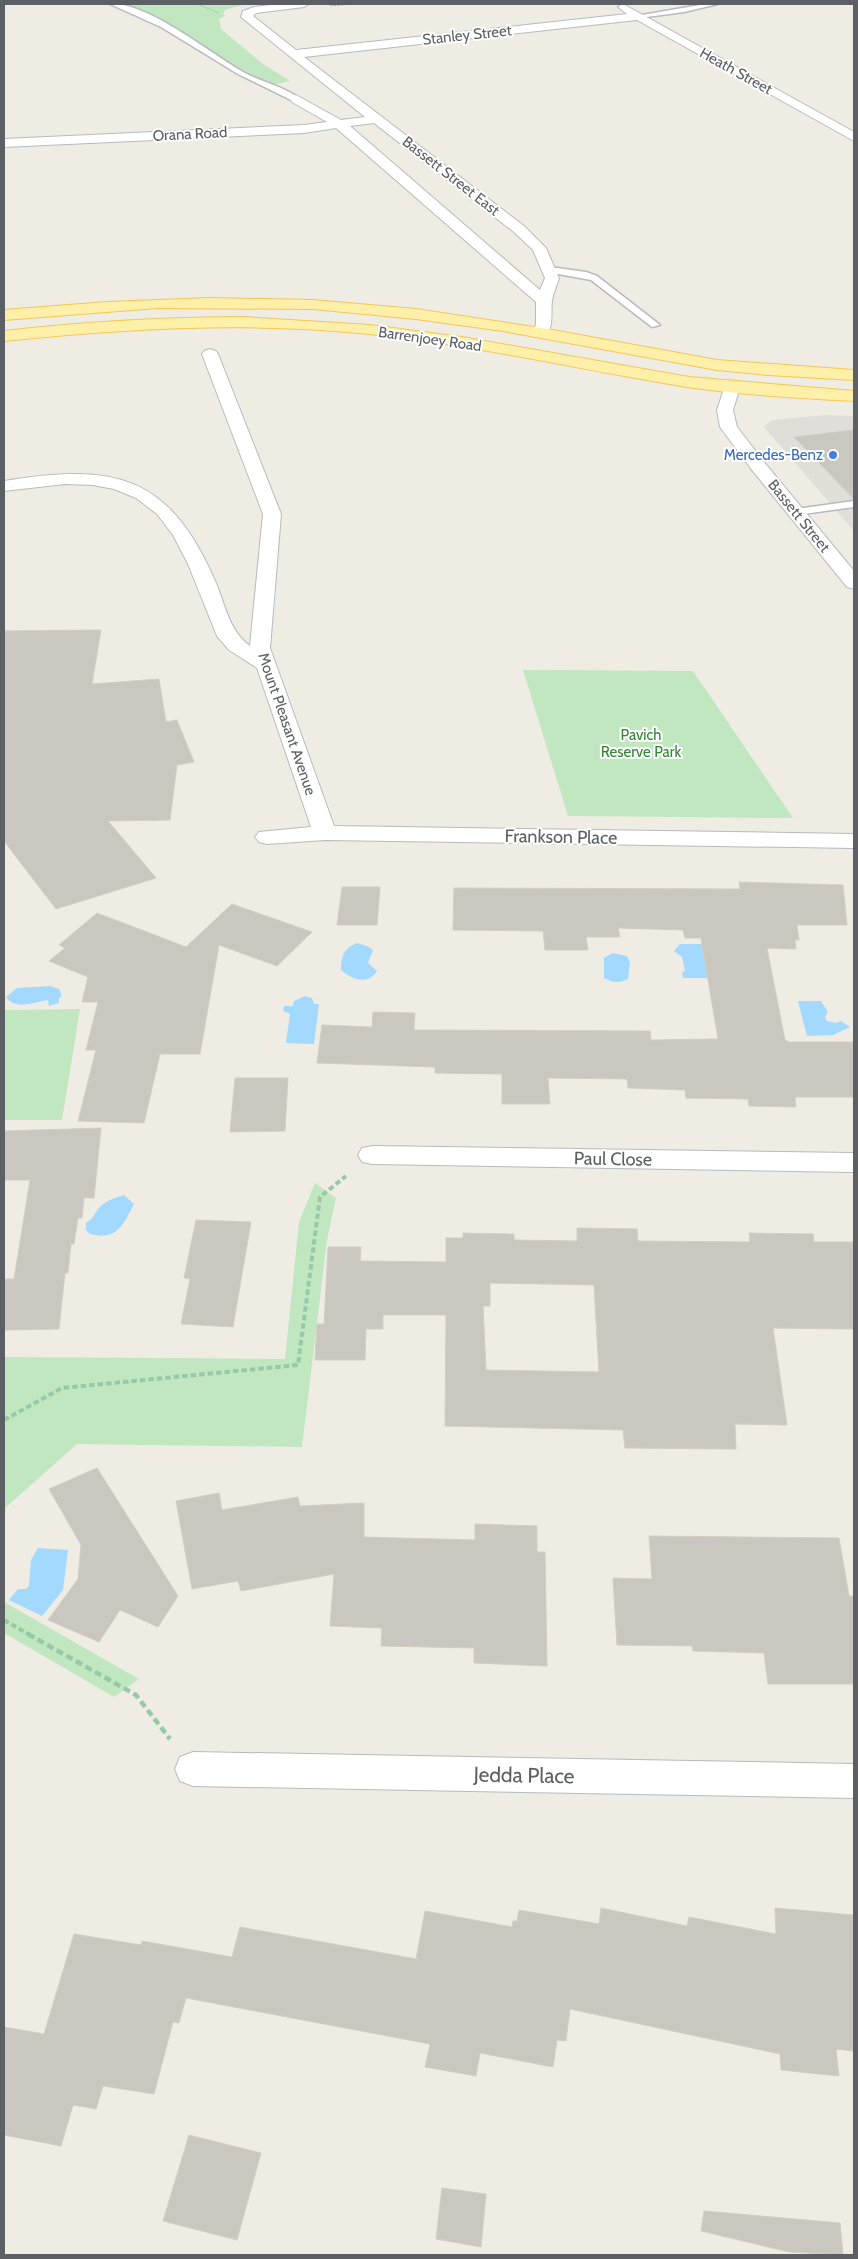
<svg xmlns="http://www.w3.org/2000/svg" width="858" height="2259" viewBox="0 0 858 2259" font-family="Cabin,sans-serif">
<rect width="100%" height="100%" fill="#efece4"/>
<polygon fill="#e0ded8" points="826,415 854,416 854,531 764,427 772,420"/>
<g fill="#c1e7c0">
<polygon points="119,4 246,4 225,10 223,14 226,16 219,19 221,29 263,64 290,81 277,84 262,82 159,17"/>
<polygon points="523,670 693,671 793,818 568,816"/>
<polygon points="80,1009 62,1120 4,1120 4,1010"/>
<polygon points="315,1183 336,1198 327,1240 302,1447 77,1444 4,1509 4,1357 285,1359 299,1222"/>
<polygon points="4,1602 139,1679 114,1697 4,1633"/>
</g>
<g fill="#a4d9ff">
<path d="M357 943 367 946 373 950 368 963 377 971C368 986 351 979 341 970 341 956 344 948 357 943Z"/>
<polygon points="680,944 704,944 711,978 683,978 682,972 685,971 682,957 674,951"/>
<polygon points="613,953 627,956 630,962 628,979 620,982 613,982 604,978 604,958"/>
<path d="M50 986 59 989 62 996 59 998V1003L49 1006 48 1000C34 1002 16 1011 6 997L17 988Z"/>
<polygon points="305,996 312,998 314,1004 319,1004 314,1044 286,1043 290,1014 283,1011 284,1006 293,1006 294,1001"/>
<polygon points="798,1001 821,1001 828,1012 825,1017 827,1021 836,1023 841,1021 850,1027 833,1035 807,1036"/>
<path d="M124 1195 134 1204C123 1225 117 1241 90 1234L86 1230V1223C94 1218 94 1214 99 1208 106 1200 115 1198 124 1195Z"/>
<polygon points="38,1548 68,1550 63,1590 42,1616 9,1600 18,1589 26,1589 29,1586 31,1560"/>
</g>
<g fill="#cac7c1" stroke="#d4cec2" fill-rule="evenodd">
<polygon points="854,430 854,499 794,437"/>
<polygon points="101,630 92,684 159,679 166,722 177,720 194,762 177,765 170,820 108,821 156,878 56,909 4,841 4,631"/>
<polygon points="739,882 843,885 847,925 797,925 799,940 795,940 796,949 767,948 785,1040 789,1042 854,1042 854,1097 795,1097 796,1107 749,1106 748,1099 686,1098 685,1090 628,1088 627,1079 548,1078 550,1104 502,1104 502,1074 435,1073 435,1067 317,1063 322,1025 372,1027 373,1012 415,1013 414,1030 650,1031 651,1040 718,1039 701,938 685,938 683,930 618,928 620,937 586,937 588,950 545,950 543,931 453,930 454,888 740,889"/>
<polygon points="342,887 380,887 377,925 337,925"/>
<polygon points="232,904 312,932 277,966 219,945 200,1054 160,1054 144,1123 78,1121 96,1050 86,1050 98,1002 82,1002 88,977 49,961 65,948 59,945 97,913 186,947"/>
<polygon points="235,1078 288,1078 285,1131 230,1132"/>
<polygon points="101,1128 94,1198 84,1198 82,1218 78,1218 74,1244 71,1244 68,1273 65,1273 59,1329 4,1330 4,1279 14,1279 30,1180 4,1180 4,1131"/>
<polygon points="196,1220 251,1222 233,1327 181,1324 190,1279 184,1278"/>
<path d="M577 1228 637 1229 638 1241 750 1242 749 1233 813 1234 814 1242H854V1329L773 1328 787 1425 735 1424 736 1449 625 1448 623 1430 445 1426 446 1315H383V1329H366L365 1360H315L317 1324H324L328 1247H361L360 1261 446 1262V1238H463V1233L514 1234V1240L577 1241ZM490 1283 594 1285 599 1372 486 1370 483 1306H490Z"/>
<polygon points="97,1468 178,1596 158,1627 120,1610 99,1642 48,1620 78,1579 81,1545 49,1489"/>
<polygon points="219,1493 222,1510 298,1497 300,1506 364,1503 364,1537 475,1540 475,1524 537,1526 537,1552 545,1552 547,1666 474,1663 474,1648 381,1646 382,1628 330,1626 334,1574 241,1591 238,1581 192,1589 176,1501"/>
<polygon points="649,1536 839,1538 849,1596 854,1596 854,1684 768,1684 764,1653 693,1651 692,1646 617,1645 613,1578 652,1579"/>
<polygon points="601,1908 687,1926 689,1917 776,1934 775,1908 854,1915 854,2051 836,2049 839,2076 781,2070 780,2054 570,2009 566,2041 557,2040 553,2067 480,2053 476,2076 425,2067 430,2044 186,1998 179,2023 173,2022 154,2094 103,2086 96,2109 73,2105 61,2146 4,2135 4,2027 44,2034 74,1934 141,1945 142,1941 232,1957 240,1927 416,1959 425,1911 512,1927 513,1921 517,1921 519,1910 599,1924"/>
<polygon points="189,2135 261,2153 237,2240 163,2221"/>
<polygon points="442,2188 486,2194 481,2247 436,2239"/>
<polygon points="704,2211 840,2223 843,2255 789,2252 701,2231"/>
</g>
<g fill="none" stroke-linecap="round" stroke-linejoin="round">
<g stroke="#b7babe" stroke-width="3">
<g id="service">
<path d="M110 4C147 1 211 54 245 73 262 82 285 87 300 99L293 101 238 74 161 27Z"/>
<polygon points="706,4 718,4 684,12 639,18 636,16"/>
<polygon points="550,267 586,272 597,276 660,325 652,327 591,280 547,272 547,268"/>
<polygon points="854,501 854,507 796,515 791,512 796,509"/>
</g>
</g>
<g stroke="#b7babe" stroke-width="2">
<g id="minor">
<path d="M279 4H309L304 7 256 13 253 16 296 50 627 14 618 7 623 4 854 132V141L637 20 304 57 524 226 546 248 559 278C557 285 553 294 552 301 550 315 557 342 532 336L530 333 536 325V302L336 128 304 133 4 147V139L304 125 327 122 292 102 290 99 292 96 296 95 341 120 365 117 241 17 243 11 254 7ZM374 123 514 232 533 250 545 278 540 290 350 126Z"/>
<path d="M210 349 216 351 218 354 281 514 270 648 334 826 854 834V848L325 840 267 844 259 842 255 837 259 832 311 827 257 668 229 650 217 636 188 564 173 535 157 514 136 498 114 489 93 485 65 484 4 491V481C115 463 169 474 216 583 225 605 230 632 250 646L263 514 202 354 204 351Z"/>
<polygon points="732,382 738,383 740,387 733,410 737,427 764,462 854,571 854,589 847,587 752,470 720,427 717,410 726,383"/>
<polygon points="372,1146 854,1153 854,1172 372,1164 362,1162 358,1155 362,1148"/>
<polygon points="193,1752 854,1764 854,1798 193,1786 180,1781 175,1769 180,1757"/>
</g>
</g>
<g stroke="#f4c658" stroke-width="2">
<g id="primary">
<polygon points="210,298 313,300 416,309 547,329 717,360 854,370 854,380 768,375 717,370 503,331 416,319 313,309 158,308 4,320 4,310 107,302"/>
<path d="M244 317 370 325 462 337 689 377 854 391V401C799 398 742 395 687 387 581 370 476 345 369 334 246 321 126 329 4 341V331C84 322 163 317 244 317Z"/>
</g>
</g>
<g stroke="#99c8a6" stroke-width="1" stroke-dasharray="2.5 1" stroke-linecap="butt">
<polyline points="197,4 219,13"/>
<polyline points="330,6 352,4"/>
</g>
<g stroke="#99c8a6" stroke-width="4" stroke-dasharray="5.5 3" stroke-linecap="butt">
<polyline points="4,1420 62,1388 298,1365 320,1197 346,1176"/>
<polyline points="4,1620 30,1635"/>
</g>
<polyline stroke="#99c8a6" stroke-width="4.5" stroke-dasharray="7 4" stroke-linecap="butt" points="28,1634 136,1695 170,1739"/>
<use href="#service" fill="#fff" fill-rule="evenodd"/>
<use href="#minor" fill="#fff" fill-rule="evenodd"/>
<use href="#primary" fill="#fff0a9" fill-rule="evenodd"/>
</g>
<circle fill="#3f7fe0" stroke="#fff" stroke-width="2" cx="833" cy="455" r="5"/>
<g text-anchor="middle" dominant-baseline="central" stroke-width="4" stroke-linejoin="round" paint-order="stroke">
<g font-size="15" fill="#5c6065" stroke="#fff">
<text transform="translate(467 35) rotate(-6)">Stanley Street</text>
<text transform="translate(736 71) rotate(29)">Heath Street</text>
<text transform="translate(190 134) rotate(-3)">Orana Road</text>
<text transform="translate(451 176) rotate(38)">Bassett Street East</text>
<text transform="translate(430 339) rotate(8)">Barrenjoey Road</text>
<text transform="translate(799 516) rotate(51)">Bassett Street</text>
<text transform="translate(287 724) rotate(71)">Mount Pleasant Avenue</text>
</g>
<g font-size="15" fill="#366cbe" stroke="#fff" text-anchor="end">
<text x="823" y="455">Mercedes-Benz</text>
</g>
<g font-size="15" fill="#338536" stroke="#fff">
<text x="641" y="735">Pavich<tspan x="641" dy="17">Reserve Park</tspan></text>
</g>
<g font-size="18" fill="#5c6065" stroke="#fff">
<text transform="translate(561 837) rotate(1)">Frankson Place</text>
<text transform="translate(613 1159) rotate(1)">Paul Close</text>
</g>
<g font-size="21" fill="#5c6065" stroke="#fff">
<text transform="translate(524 1775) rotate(1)">Jedda Place</text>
</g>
</g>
<rect width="858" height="2259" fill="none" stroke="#5c6065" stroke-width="10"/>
</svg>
